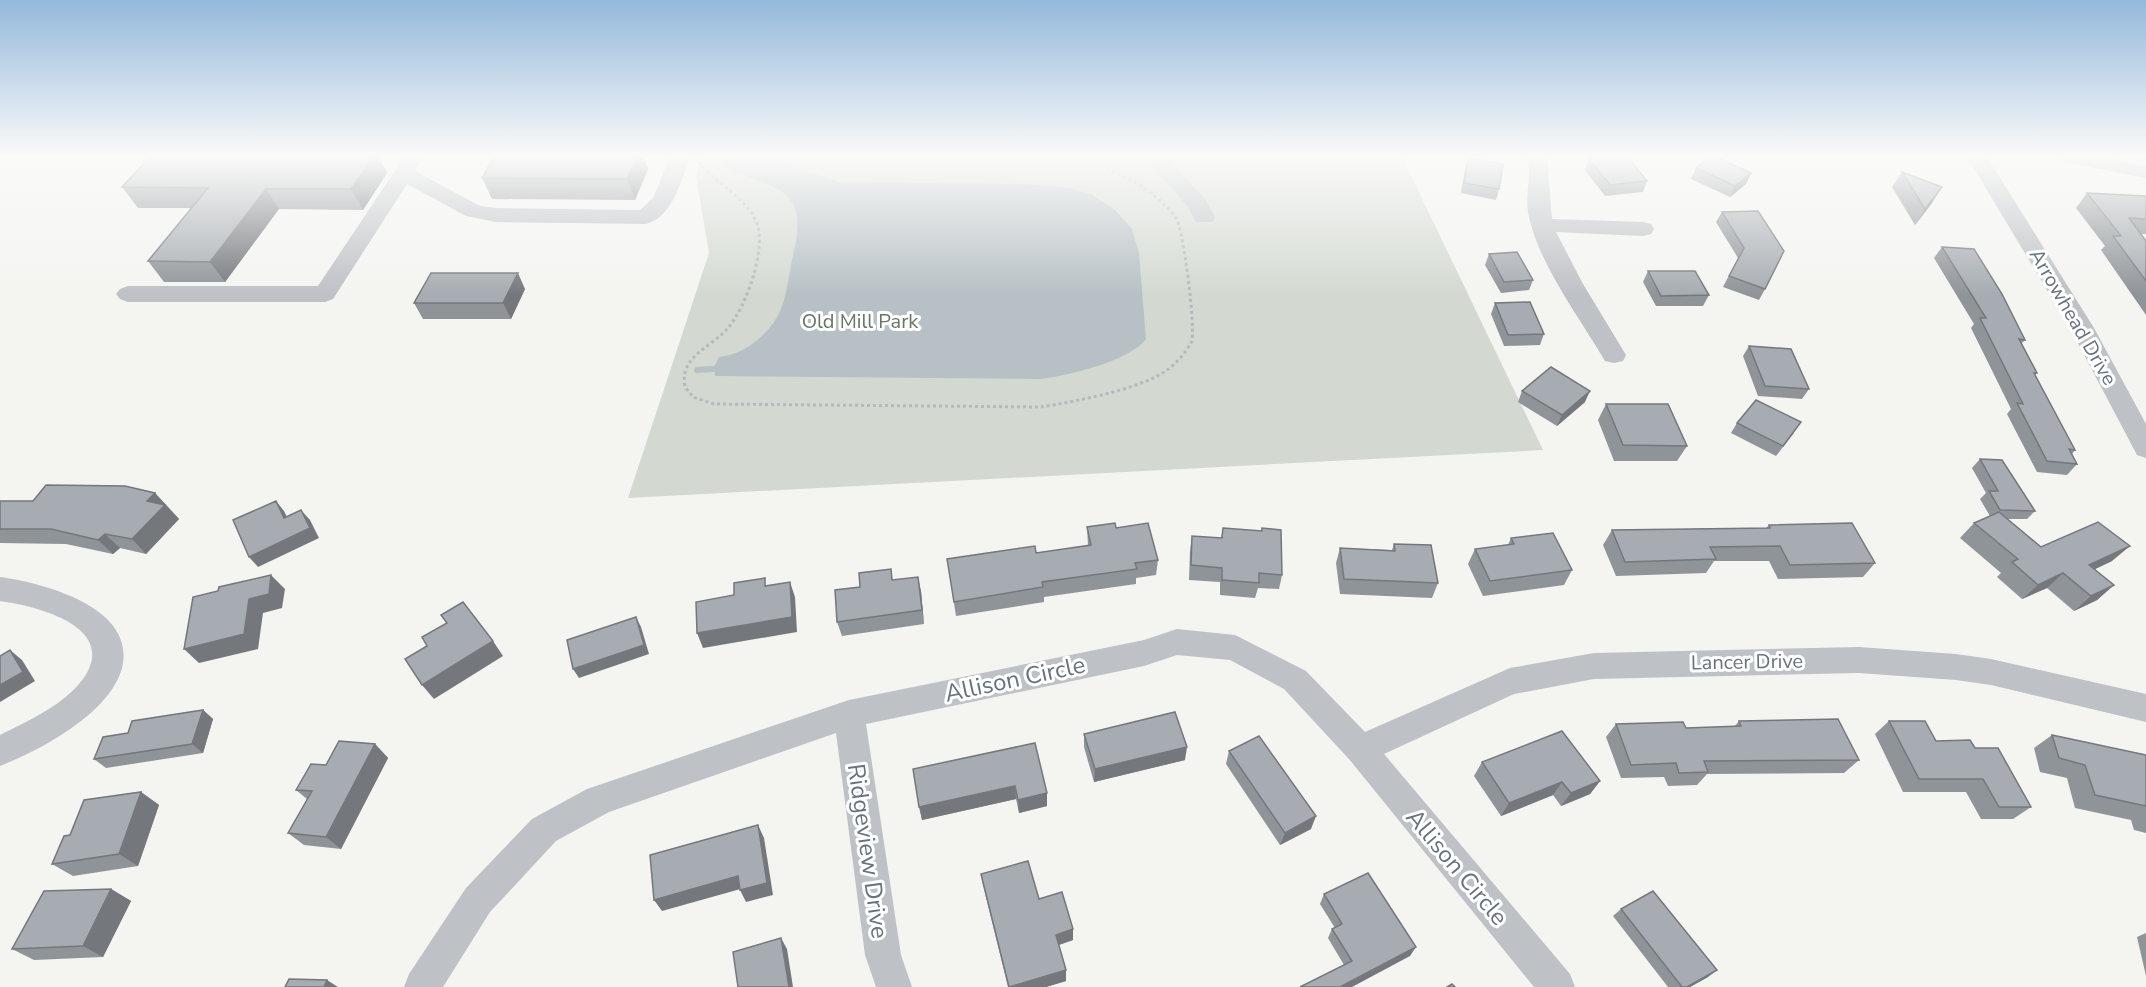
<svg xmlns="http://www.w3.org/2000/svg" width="2146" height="987" viewBox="0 0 2146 987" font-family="'Nunito Sans',sans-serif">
<rect width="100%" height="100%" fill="#f4f4f1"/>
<polygon fill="#d3d9d1" points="702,157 1402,157 1543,450 628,498 709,253 696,176"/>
<path fill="#b7c0c5" d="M715 157H766L839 182 1027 184 1071 188 1092 195 1115 210 1132 229 1139 253 1146 339C1130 361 1067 376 1041 379L715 376 714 367 719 357C745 355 771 333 781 309 787 294 789 275 792 260 796 242 802 218 792 202 780 183 746 178 727 169L724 161Z"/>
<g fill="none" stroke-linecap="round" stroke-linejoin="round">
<polyline stroke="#b7c0c5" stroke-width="6" points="697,370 713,369"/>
<path stroke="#b6b9bb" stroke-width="3" stroke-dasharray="3 3" stroke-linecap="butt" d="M699 162C715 183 744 196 756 221 768 247 746 307 728 328 711 348 679 356 685 387L693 397 714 404 1041 407C1076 401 1139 390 1167 370 1175 365 1187 351 1191 343 1197 333 1183 227 1176 218 1152 186 1109 165 1070 161L841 157"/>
<g fill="#bec1c5" fill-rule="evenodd">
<path d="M404 157H424L415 171 480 206 496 208 640 210 653 198 670 157H690C681 180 673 217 646 224L496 222 466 216 407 184 333 299 325 302H128L120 299 116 294 120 289 128 286H318Z"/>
<polygon points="1145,157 1166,157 1205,199 1215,217 1212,222 1196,222 1188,207"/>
<path d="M1527 157H1547L1552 219 1643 222 1651 224 1654 229 1651 234 1643 236 1556 232 1583 284 1626 355 1623 361 1614 363 1605 361C1580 318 1537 262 1528 212 1525 194 1532 176 1527 157Z"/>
<polygon points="1967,157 1987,157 2094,328 2146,424 2146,458 2137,455 2070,328"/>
<polygon points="2059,157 2100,157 2146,166 2146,178 2069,163 2062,161"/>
<path d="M0 577C43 583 137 607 122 668 110 713 41 750 0 766V735C28 721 64 705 83 679 120 627 37 606 0 601Z"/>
<polygon points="1177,629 1235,635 1306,671 1365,732 1510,668 1594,653 1859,647 1956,654 1991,659 2146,694 2146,722 1991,685 1956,680 1859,673 1594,679 1514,694 1384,754 1570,974 1575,987 1534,987 1349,759 1284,689 1230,660 1177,655 1144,666 866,724 901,955 912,987 876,987 865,955 836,733 609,812 556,841 490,912 443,987 404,987 409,974 466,888 532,819 587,789 849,700 1144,640"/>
</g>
</g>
<g fill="#8f9498">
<polygon points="494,157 644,157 648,169 635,200 492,199 482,178"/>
<polygon points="1468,158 1499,189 1496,200 1461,193 1465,169"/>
<polygon points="1589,159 1647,181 1643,192 1605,196 1585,170"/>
<polygon points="1696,168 1751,173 1746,184 1730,197 1691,179"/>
<polygon points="1902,172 1932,203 1915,225 1892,187"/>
<polygon points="387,173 363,210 279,209 225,282 164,282 148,261 191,208 138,208 122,187"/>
<polygon points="2087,193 2146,196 2146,234 2140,234 2146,241 2146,315 2101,250 2105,246 2076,208"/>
<polygon points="1758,211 1765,289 1759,300 1723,287 1738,258 1716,222 1722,212"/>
<polygon points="1942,247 2025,340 2021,344 2037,373 2035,375 2075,450 2072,454 2077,464 2067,475 2037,472 2007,414 2011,409 1971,328 1974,324 1934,258"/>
<polygon points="1489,254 1533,280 1529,290 1501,293 1485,265"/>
<polygon points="1648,271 1709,295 1703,306 1656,306 1643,282"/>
<polygon points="525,289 511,319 423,319 414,303"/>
<polygon points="1495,303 1544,334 1540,345 1504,346 1491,314"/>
<polygon points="1749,346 1809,389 1802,399 1758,396 1743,356"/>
<polygon points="1522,391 1585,402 1557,426 1518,402"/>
<polygon points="1606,404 1687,446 1677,461 1614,461 1598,420"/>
<polygon points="1737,423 1794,433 1776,456 1731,433"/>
<polygon points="1980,459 2035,511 2027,519 2007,519 2041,547 2112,561 2095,569 2114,585 2097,600 2074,611 2047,588 2022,599 1997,577 2001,573 1960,538 1974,523 1990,516 1980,499 1986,493 1972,468"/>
<polygon points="155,493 179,519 146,554 120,548 113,554 66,544 0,543 0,501 33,501"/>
<polygon points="1769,525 1875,563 1863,577 1778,579 1769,561 1714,561 1706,573 1616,576 1603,545 1612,530 1766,528"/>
<polygon points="1087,527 1116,528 1158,560 1156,575 1136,578 1136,584 1044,597 1044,602 956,616 947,559 1036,553 1088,546"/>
<polygon points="1223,528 1261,531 1262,528 1282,575 1279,589 1258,588 1255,598 1220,595 1220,582 1189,580 1190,551 1192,536 1221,538"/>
<polygon points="1511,538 1572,570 1564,585 1483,596 1468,564 1475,549 1508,545"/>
<polygon points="1394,544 1438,583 1432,598 1340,594 1336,563 1340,548 1392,550"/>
<polygon points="894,580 921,591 924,624 842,636 837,622 860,587"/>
<polygon points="203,710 213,719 203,753 106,768 94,759 128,733"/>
<polygon points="1739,721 1859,760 1844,773 1707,774 1697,785 1668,786 1664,777 1621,778 1606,737 1616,724 1686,728 1734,727"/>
<polygon points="1889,721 1936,741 1975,748 2031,807 2013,819 1981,819 1966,792 1903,792 1875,734"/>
<polygon points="1084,734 1185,760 1094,782 1084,747"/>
<polygon points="2052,735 2146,755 2146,833 2134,830 2131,820 2075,808 2067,778 2040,772 2034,748"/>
<polygon points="375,744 388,758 341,849 304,845 288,833 307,799 296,790"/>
<polygon points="1229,751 1311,829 1280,845 1226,764"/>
<polygon points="1482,762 1600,781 1590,794 1561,806 1553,795 1501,816 1474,776"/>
<polygon points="913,769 1047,793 1047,806 1019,813 1016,799 922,820"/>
<polygon points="141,792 159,805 138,866 73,876 52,864 70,835"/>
<polygon points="981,874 1039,899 1073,940 1058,945 1066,981 1046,987 1008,987 983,885"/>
<polygon points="111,889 131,901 103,957 34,960 12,949"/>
<polygon points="1324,894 1410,956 1344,965 1328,938 1332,929 1335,928 1320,904"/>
<polygon points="1621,909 1708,977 1690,987 1668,987 1613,916"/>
<polygon points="2146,933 2146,976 2137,937"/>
</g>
<g fill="#74787c">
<polygon points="373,157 379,157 387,173 363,210 351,189"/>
<polygon points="637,157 644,157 648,169 635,200 627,179"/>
<polygon points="1751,173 1746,184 1730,197 1735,186"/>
<polygon points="1942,187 1932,203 1915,225 1925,209"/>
<polygon points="266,189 279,209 225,282 210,262"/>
<polygon points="518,273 525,289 511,319 503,303"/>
<polygon points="1590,391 1585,402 1557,426 1562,415"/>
<polygon points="155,493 179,519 146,554 132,539 147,501"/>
<polygon points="276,501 284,511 292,528 284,518"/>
<polygon points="301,510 310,520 319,538 258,567 249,557"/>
<polygon points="105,534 120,548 113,554 98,540"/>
<polygon points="2130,546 2112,561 2072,580 2089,565"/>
<polygon points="2063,573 2047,588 2022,599 2038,585"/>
<polygon points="271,575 285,589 282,608 263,613 258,649 199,663 184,649 249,599"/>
<polygon points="918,577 921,591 924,624 922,610"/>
<polygon points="790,582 795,597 797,632 703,648 697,633"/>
<polygon points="2114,585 2097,600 2074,611 2091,596"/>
<polygon points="636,617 641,627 649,654 579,678 573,669"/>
<polygon points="493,641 503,656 434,699 422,685"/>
<polygon points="10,650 22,660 35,681 0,702 0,685"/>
<polygon points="203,710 213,719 203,753 192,744"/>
<polygon points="375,744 388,758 341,849 326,837"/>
<polygon points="1187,747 1185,760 1094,782 1095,769"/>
<polygon points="1600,781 1590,794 1561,806 1571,793"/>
<polygon points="1562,782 1553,795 1501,816 1509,803"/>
<polygon points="1015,786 1016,799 922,820 919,807"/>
<polygon points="141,792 159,805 138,866 119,854"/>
<polygon points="1047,793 1047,806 1019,813 1018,800"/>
<polygon points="1316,816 1311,829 1280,845 1285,833"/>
<polygon points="758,825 764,838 773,895 746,902 740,890"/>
<polygon points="738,876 744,888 662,911 654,900"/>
<polygon points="111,889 131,901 103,957 83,946"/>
<polygon points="1073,929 1073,940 1056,946 1056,935"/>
<polygon points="781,938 787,949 793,987 789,987"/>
<polygon points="1416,947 1410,956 1352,987 1340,987"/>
<polygon points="1066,970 1066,981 1046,987 1010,987"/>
<polygon points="1717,970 1708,977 1690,987 1687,987"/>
<polygon points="327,980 338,987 324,987"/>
</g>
<g fill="#a6acb1" stroke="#74787c" stroke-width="1.5">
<polygon points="150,157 373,157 351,189 266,189 210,262 148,261 208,188 122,187"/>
<polygon points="494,157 637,157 627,179 482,178"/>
<polygon points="1610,157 1627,157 1647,181 1610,185 1589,159"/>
<polygon points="1710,157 1716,157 1751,173 1735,186 1696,168"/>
<polygon points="1468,158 1503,164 1499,189 1464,183"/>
<polygon points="1902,172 1942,187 1925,209"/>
<polygon points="2087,193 2146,196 2146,219 2129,218 2146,241 2146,281 2113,236 2121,236"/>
<polygon points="1758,211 1784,251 1765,289 1729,276 1744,248 1722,212"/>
<polygon points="1942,247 1974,249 2002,294 2025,340 2019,339 2037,373 2034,373 2075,450 2069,449 2077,464 2047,461 2017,403 2023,404 1980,318 1986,318"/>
<polygon points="1517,252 1533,280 1504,282 1489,254"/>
<polygon points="1648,271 1695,271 1709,295 1661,296"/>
<polygon points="431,273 518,273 503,303 414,303"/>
<polygon points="1530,302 1544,334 1508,335 1495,303"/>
<polygon points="1749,346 1791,349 1809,389 1765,386"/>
<polygon points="1551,367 1590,391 1562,415 1522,391"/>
<polygon points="1756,400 1801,422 1783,446 1737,423"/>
<polygon points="1606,404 1668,404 1687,446 1623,445"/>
<polygon points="1980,459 2002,460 2035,511 2000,510 1989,491 1998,491"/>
<polygon points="46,485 125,486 155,493 147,501 165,505 132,539 105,534 98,540 51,529 0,529 0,501 33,501"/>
<polygon points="276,501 284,518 301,510 310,528 249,557 233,520"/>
<polygon points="1999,512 2041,547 2098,522 2130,546 2089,565 2114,585 2091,596 2063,573 2038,585 2012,562 2018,559 1974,523"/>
<polygon points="1115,523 1116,528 1148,523 1158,560 1135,563 1137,569 1042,582 1043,587 954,602 947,559 1035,546 1036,553 1091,545 1087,527"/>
<polygon points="1852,523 1875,563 1790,565 1780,546 1710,547 1716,559 1625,562 1612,530 1770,528 1769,525"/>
<polygon points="1223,528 1262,531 1262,528 1281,530 1282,575 1259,573 1259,583 1222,580 1222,568 1191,565 1192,536 1222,538"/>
<polygon points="1553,533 1572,570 1490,581 1475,549 1514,544 1511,538"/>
<polygon points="1394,544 1431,545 1438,583 1344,579 1340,548 1395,551"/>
<polygon points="891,569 892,580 918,577 922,610 837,622 835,590 860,587 859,573"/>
<polygon points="271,575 269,594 249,599 244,634 184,649 193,597 218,591 219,587"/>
<polygon points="765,578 765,586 790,582 792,617 697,633 696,602 734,595 734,583"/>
<polygon points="463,602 493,641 422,685 405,659 427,646 422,637 447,623 441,615"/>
<polygon points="636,617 644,645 573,669 567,640"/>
<polygon points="10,650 23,672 0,685 0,656"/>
<polygon points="203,710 192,744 94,759 103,737 128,733 132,721"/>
<polygon points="1175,712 1187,747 1095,769 1084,734"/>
<polygon points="1838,719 1859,760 1704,761 1708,772 1679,773 1676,763 1631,765 1616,724 1683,722 1686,728 1741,726 1739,721"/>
<polygon points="1889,721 1925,721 1936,741 1970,740 1975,748 1998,748 2031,807 1999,807 1983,779 1919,779"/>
<polygon points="1562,731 1600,781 1571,793 1562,782 1509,803 1482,762"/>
<polygon points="2052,735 2146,755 2146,806 2095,795 2085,765 2059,758"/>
<polygon points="1259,736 1316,816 1285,833 1229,751"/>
<polygon points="339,741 375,744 326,837 288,833 312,791 296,790 311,764 326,765"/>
<polygon points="1035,743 1047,793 1018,800 1015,786 919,807 913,769"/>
<polygon points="141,792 119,854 52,864 64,836 70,835 84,800"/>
<polygon points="758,825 767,883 740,890 738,876 654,900 650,855"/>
<polygon points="1028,861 1039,899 1062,892 1073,929 1056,935 1066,970 1009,987 981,874"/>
<polygon points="1368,873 1416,947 1340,987 1300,987 1352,961 1332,929 1342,924 1324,894"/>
<polygon points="111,889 83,946 12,949 44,891"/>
<polygon points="1653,891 1717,970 1687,987 1682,987 1621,909"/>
<polygon points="781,938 789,987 738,987 733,952"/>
<polygon points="289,979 327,980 324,987 285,987"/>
<polygon points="1452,984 1455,987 1447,987"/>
</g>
<linearGradient id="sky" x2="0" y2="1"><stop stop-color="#94b9da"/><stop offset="0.53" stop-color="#fafaf9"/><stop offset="1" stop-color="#fafaf9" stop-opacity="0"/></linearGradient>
<rect width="2146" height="295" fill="url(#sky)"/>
<g text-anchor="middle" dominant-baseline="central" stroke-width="6" stroke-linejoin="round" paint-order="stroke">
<g font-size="20" fill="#66737f" stroke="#fff">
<text transform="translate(2073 317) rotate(60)">Arrowhead Drive</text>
<text transform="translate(1747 662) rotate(-1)">Lancer Drive</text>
</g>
<g font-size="20" fill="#677765" stroke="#fff">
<text x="860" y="321">Old Mill Park</text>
</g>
<g font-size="24" fill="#66737f" stroke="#fff">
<text transform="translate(1015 679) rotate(-12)">Allison Circle</text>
<text transform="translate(868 851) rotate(82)">Ridgeview Drive</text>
<text transform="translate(1457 867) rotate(50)">Allison Circle</text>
</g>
</g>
</svg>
